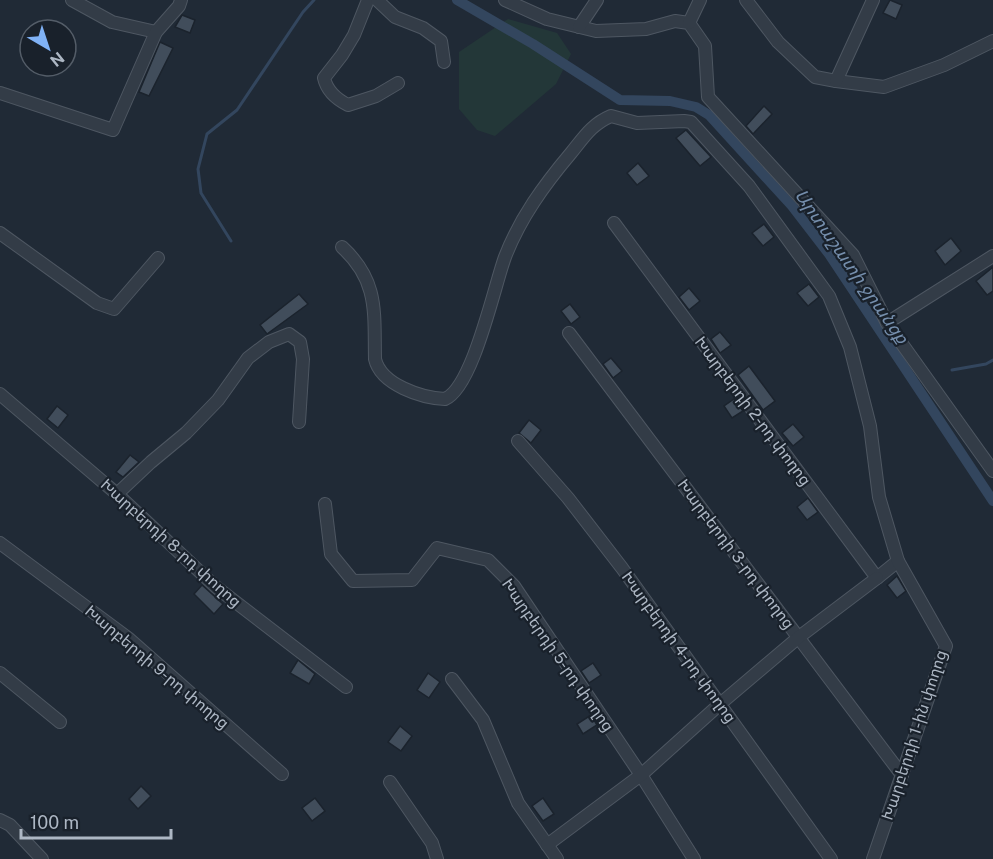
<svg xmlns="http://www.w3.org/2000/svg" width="993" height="859" viewBox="0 0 993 859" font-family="'Public Sans','Noto Sans Armenian',sans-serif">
<rect width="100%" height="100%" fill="#202a36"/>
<polygon fill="#233738" points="508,19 557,33 571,54 556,84 495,136 477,130 459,109 459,52"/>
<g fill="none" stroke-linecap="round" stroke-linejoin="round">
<g stroke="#33465e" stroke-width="3">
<polyline points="231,241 201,193 198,169 207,134 237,110 303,12 314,0"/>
<polyline points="952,370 986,364 993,360"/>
</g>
<polyline stroke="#33465e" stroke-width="10" points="457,0 533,44 620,100 670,101 696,107 709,115 792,206 829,254 993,501"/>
</g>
<g fill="#414d5b" stroke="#1b232d" stroke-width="1.5">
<polygon points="890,0 902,5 896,19 883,13"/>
<polygon points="182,15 195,20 190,33 175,27"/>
<polygon points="160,42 173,48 149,96 139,92"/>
<polygon points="764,106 772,114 753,134 746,126"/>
<polygon points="686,130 711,157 700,166 676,138"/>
<polygon points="638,163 649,176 637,185 627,173"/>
<polygon points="764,224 774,237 763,246 752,233"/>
<polygon points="951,238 961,251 945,265 935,251"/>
<polygon points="993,267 993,291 987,295 976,281"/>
<polygon points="809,284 819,297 808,306 797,293"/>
<polygon points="689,288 700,301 689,310 679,297"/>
<polygon points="299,294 308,304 267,334 260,325"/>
<polygon points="570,304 580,317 571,324 561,311"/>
<polygon points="720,332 731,345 720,353 711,339"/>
<polygon points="611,358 622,371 613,378 603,364"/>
<polygon points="749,366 775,401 763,410 738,375"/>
<polygon points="734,399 743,411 732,418 724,406"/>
<polygon points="57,406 68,415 58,428 47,419"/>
<polygon points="529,420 541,430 531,443 519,433"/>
<polygon points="793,424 804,437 793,446 782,433"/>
<polygon points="130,455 139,462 123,477 116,472"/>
<polygon points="808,498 818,512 807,520 797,507"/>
<polygon points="897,576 906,591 897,598 887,585"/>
<polygon points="202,585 223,604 214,614 194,594"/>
<polygon points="298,660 315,674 309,684 290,673"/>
<polygon points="593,663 601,675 589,683 581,671"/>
<polygon points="428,673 440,682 429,698 417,690"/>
<polygon points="591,715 597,725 583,734 577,724"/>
<polygon points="400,726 412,736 401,751 388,742"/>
<polygon points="141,786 151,796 138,809 129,799"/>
<polygon points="315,798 325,811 312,821 302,808"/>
<polygon points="543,798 554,814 543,821 532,806"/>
</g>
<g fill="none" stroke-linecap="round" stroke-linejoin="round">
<g stroke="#4e5762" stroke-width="14">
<g id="minor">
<polyline points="72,0 112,22 156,32"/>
<path d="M368 0 354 35 342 55 324 78C327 91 336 99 348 105L376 96 398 83"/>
<polyline points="377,0 395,17 423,28 441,41 444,62"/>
<polyline points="505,0 547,19 596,31 646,29 675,21 689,23 705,46 708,97 853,255 887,323 993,471"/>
<polyline points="746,0 778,42 815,77 836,81 884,87 944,65 993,41"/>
<polyline points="689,23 700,0"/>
<polyline points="579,27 597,0"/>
<polyline points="836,81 873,0"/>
<polyline points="0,93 113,130 156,32 179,6 181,0"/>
<polyline points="614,223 877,578 898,561"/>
<polyline points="0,233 97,303 114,309 158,258"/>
<path d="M342 247C379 281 374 312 375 359 381 385 422 398 445 399 473 387 494 287 505 257 520 218 544 185 571 153 584 137 592 124 611 116L637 123 684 121 691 122 749 186 829 296 850 347 870 426 879 497 898 561 946 646 873 859"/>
<polyline points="887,323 993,256"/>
<polyline points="569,333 902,775"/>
<polyline points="0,394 117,494 216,587 346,687"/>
<polyline points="518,441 568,498 622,568 831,859"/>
<polyline points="117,494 151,462 186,433 218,400 248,358 269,342 289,334 300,342 303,359 299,422"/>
<polyline points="325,504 331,554 353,581 412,580 437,548 488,560 514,586 641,775 694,859"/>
<polyline points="0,543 128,638 282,774"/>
<polyline points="0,673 60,722"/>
<polyline points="452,679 483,720 518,803 557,859"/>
<polyline points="390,782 432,843 437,859"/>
<polyline points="0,820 10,825 42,859"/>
<polyline points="547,845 641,775 720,704 799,637 877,578"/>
</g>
</g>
<use href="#minor" stroke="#333c47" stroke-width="12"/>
</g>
<g text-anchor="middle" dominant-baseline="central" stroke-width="4.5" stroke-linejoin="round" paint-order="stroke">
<g font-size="16" fill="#adb7c4" stroke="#19212b">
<text transform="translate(753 411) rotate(53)">Խարբերդի 2-րդ փողոց</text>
<text transform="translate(171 543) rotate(42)">Խարբերդի 8-րդ փողոց</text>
<text transform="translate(736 554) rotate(53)">Խարբերդի 3-րդ փողոց</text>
<text transform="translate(679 647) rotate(54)">Խարբերդի 4-րդ փողոց</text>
<text transform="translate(558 655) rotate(55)">Խարբերդի 5-րդ փողոց</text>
<text transform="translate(157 667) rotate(40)">Խարբերդի 9-րդ փողոց</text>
<text transform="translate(914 735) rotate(-72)">Խարբերդի 1-ին փողոց</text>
</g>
<g font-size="18" font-style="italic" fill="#758eac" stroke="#19212b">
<text transform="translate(852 266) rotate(55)">Արտաշատի ջրանցք</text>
</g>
</g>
<g transform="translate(48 48) rotate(141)"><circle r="28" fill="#19212b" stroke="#545d68" stroke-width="1.5"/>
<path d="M0-4.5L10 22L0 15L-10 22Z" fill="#80b2f6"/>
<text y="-9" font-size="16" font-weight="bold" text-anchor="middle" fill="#adb7c4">N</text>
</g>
<path d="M21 829v9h150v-9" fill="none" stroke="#adb7c4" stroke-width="3"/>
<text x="30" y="829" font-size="18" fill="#adb7c4" stroke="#19212b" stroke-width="4.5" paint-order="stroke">100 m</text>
</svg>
